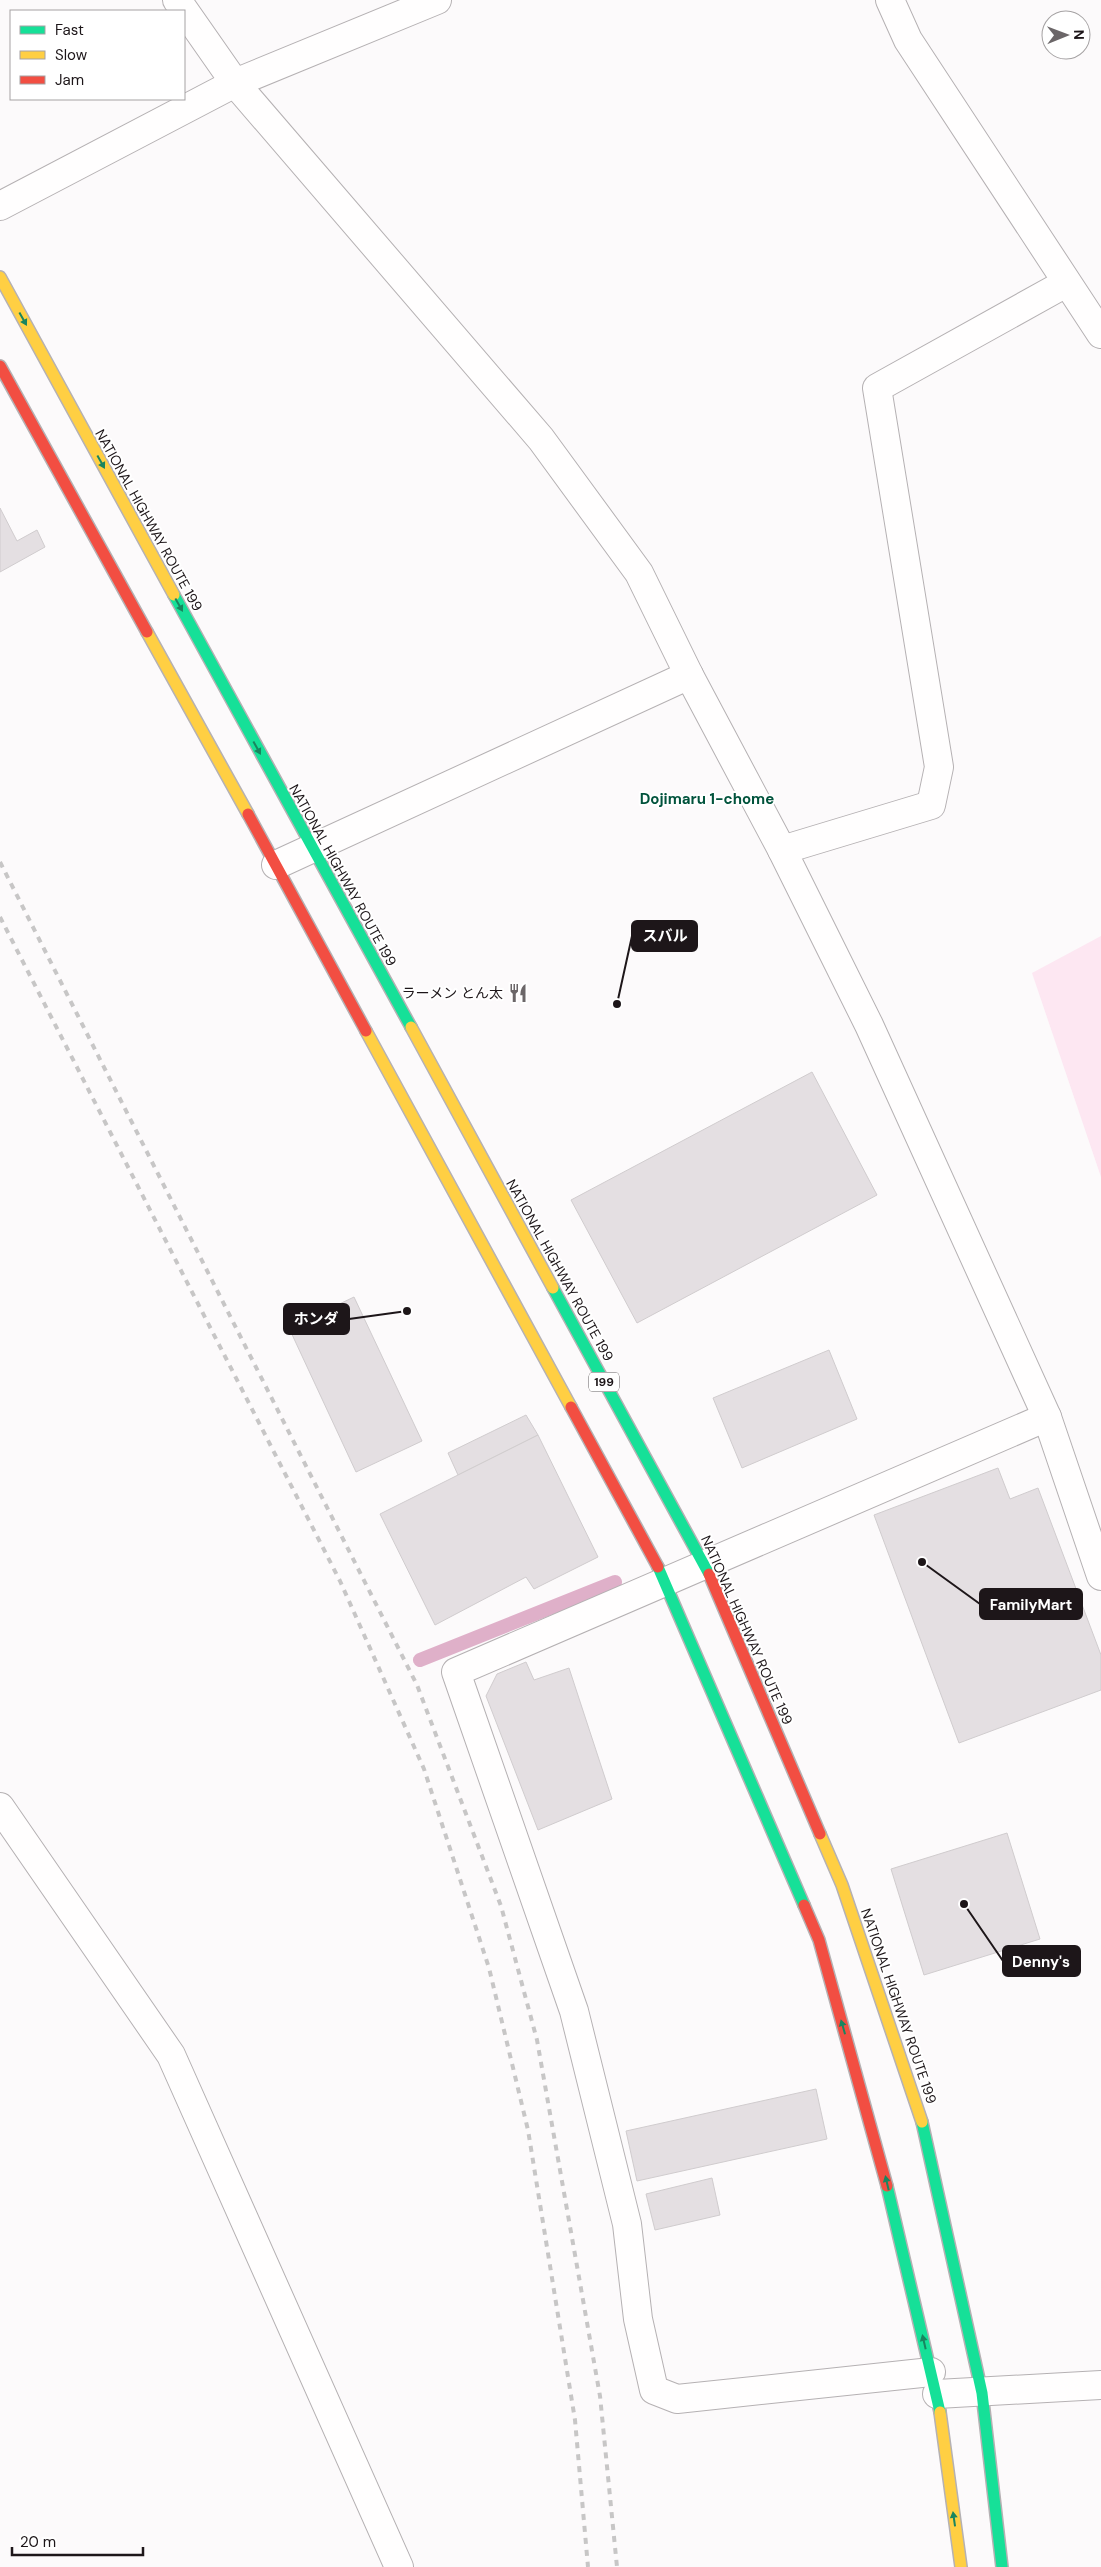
<svg xmlns="http://www.w3.org/2000/svg" width="1101" height="2567" viewBox="0 0 1101 2567" font-family="'DM Sans','Noto Sans JP',sans-serif">
<rect width="100%" height="100%" fill="#fcfafb"/>
<polygon fill="#fde7f2" points="1101,936 1101,1177 1032,973"/>
<g fill="none" stroke-linecap="round" stroke-linejoin="round">
<polyline stroke="#dfb0c9" stroke-width="14" points="420,1660 615,1582"/>
</g>
<g fill="#e4dfe2" stroke="#d0ccce">
<polygon points="0,508 17,541 37,530 45,547 0,572"/>
<polygon points="812,1072 877,1195 637,1323 571,1200"/>
<polygon points="354,1297 422,1441 356,1472 289,1328"/>
<polygon points="829,1350 857,1419 742,1468 713,1398"/>
<polygon points="526,1415 538,1435 458,1475 448,1453"/>
<polygon points="538,1435 598,1557 534,1589 526,1577 435,1625 380,1514"/>
<polygon points="998,1468 1010,1499 1038,1488 1101,1655 1101,1690 959,1743 874,1515"/>
<polygon points="526,1662 534,1680 569,1668 612,1799 538,1830 486,1696 497,1674"/>
<polygon points="1007,1833 1040,1939 924,1975 891,1869"/>
<polygon points="816,2089 827,2139 637,2181 626,2131"/>
<polygon points="712,2178 720,2215 655,2230 646,2194"/>
</g>
<g fill="none" stroke-linecap="round" stroke-linejoin="round">
<g stroke="#b5b1b3" stroke-width="30">
<g id="street">
<polyline points="177,0 235,83 541,439 639,573 689,675 782,850 869,1025 1047,1417 1101,1576"/>
<polyline points="890,0 908,40 1101,334"/>
<polyline points="0,206 235,83 437,0"/>
<polyline points="782,850 931,805 939,767 877,388 1066,283"/>
<polyline points="276,865 689,675"/>
<polyline points="0,1807 171,2055 399,2567"/>
<polyline points="931,2372 677,2399 654,2390 638,2319 627,2224 574,2011 456,1672 1047,1417"/>
<polyline points="937,2394 1101,2385"/>
</g>
</g>
<g stroke="#b5b1b3" stroke-width="14">
<g id="fast">
<polyline points="174,595 411,1027"/>
<polyline points="553,1288 709,1574"/>
<polyline points="658,1567 804,1905"/>
<polyline points="922,2122 982,2393 1002,2567"/>
<polyline points="887,2186 940,2412"/>
</g>
</g>
<g stroke="#b5b1b3" stroke-width="14">
<g id="slow">
<polyline points="0,277 174,595"/>
<polyline points="147,632 248,814"/>
<polyline points="411,1027 553,1288"/>
<polyline points="366,1031 571,1407"/>
<polyline points="820,1834 842,1885 922,2122"/>
<polyline points="940,2412 961,2567"/>
</g>
</g>
<g stroke="#b5b1b3" stroke-width="14">
<g id="jam">
<polyline points="0,366 147,632"/>
<polyline points="248,814 366,1031"/>
<polyline points="571,1407 658,1567"/>
<polyline points="709,1574 820,1834"/>
<polyline points="804,1905 819,1940 887,2186"/>
</g>
</g>
<use href="#street" stroke="#fffefe" stroke-width="28"/>
<use href="#fast" stroke="#16e098" stroke-width="11"/>
<use href="#slow" stroke="#ffcf43" stroke-width="11"/>
<use href="#jam" stroke="#f24e42" stroke-width="11"/>
<g stroke="#c7c6c6" stroke-width="4" stroke-dasharray="6 6" stroke-linecap="butt">
<polyline points="0,862 417,1685 501,1906 537,2040 600,2396 617,2567"/>
<polyline points="0,917 340,1581 424,1769 489,1968 528,2130 575,2420 588,2567"/>
</g>
</g>
<defs><path id="oneway-solid" d="M-6-.8H1V-3.2L6.5 0L1 3.2V.8H-6Z" transform="scale(1.25)"/></defs>
<g fill="#19855f">
<use href="#oneway-solid" transform="translate(23 319) rotate(61)"/>
<use href="#oneway-solid" transform="translate(101 462) rotate(61)"/>
<use href="#oneway-solid" transform="translate(179 605) rotate(61)"/>
<use href="#oneway-solid" transform="translate(257 748) rotate(61)"/>
<use href="#oneway-solid" transform="translate(843 2027) rotate(-106)"/>
<use href="#oneway-solid" transform="translate(887 2183) rotate(-103)"/>
<use href="#oneway-solid" transform="translate(924 2342) rotate(-103)"/>
<use href="#oneway-solid" transform="translate(954 2519) rotate(-98)"/>
</g>
<defs>
<g id="restaurant-bare" transform="scale(1.5)"><path d="M-5-6h1v4h1v-4h1v4h1v-4h1v5L-1.5 .5V6h-2V.5L-5-1ZM5-6V6H3V1.5H1.5Q1.5-4 5-6Z" fill="#6b6668" stroke="#fff" stroke-width="2.5" paint-order="stroke"/></g>
</defs>
<g fill-rule="evenodd">
<use href="#restaurant-bare" x="518" y="993"/>
</g>
<g text-anchor="middle" dominant-baseline="central" stroke-width="4" stroke-linejoin="round" paint-order="stroke">
<rect fill="#fff" stroke="#615c5e" stroke-width="1" x="589" y="1372.5" width="30" height="19" rx="4"/>
<g font-size="12" font-weight="bold" fill="#1d1619">
<text x="604" y="1382">199</text>
</g>
<g font-size="14" fill="#1d1619" stroke="#fff">
<text transform="translate(149 520) rotate(61)">NATIONAL HIGHWAY ROUTE 199</text>
<text transform="translate(343 875) rotate(61)">NATIONAL HIGHWAY ROUTE 199</text>
<text transform="translate(560 1270) rotate(61)">NATIONAL HIGHWAY ROUTE 199</text>
<text transform="translate(747 1630) rotate(66)">NATIONAL HIGHWAY ROUTE 199</text>
<text transform="translate(899 2006) rotate(71)">NATIONAL HIGHWAY ROUTE 199</text>
</g>
<g font-size="14" fill="#1d1619" stroke="#fff" text-anchor="end">
<text x="503" y="993">ラーメン とん太</text>
</g>
<g font-size="15" font-weight="bold" fill="#01533c" stroke="#fff">
<text x="707" y="799">Dojimaru 1-chome</text>
</g>
</g>
<path fill="none" stroke="#1d1619" stroke-width="2" d="M617 1004L632 936M407 1311L349 1319M922 1562L980 1604M964 1904L1003 1961"/>
<g fill="#1d1619" stroke="#fff" stroke-width="2">
<circle cx="617" cy="1004" r="5"/>
<circle cx="407" cy="1311" r="5"/>
<circle cx="922" cy="1562" r="5"/>
<circle cx="964" cy="1904" r="5"/>
</g>
<g fill="#1d1619" stroke="#1d1619" stroke-width="2">
<rect x="632" y="921" width="65" height="30" rx="5"/>
<rect x="284" y="1304" width="65" height="30" rx="5"/>
<rect x="980" y="1589" width="102" height="30" rx="5"/>
<rect x="1003" y="1946" width="77" height="30" rx="5"/>
</g>
<g font-size="15" text-anchor="middle" font-weight="bold" fill="#fff">
<text x="665" y="941">スバル</text>
<text x="316" y="1324">ホンダ</text>
<text x="1031" y="1610">FamilyMart</text>
<text x="1041" y="1967">Denny's</text>
</g>
<rect x="10" y="10" width="175" height="90" fill="#ffffff" stroke="#a5a2a3"/>
<rect x="20" y="26" width="25" height="8" fill="#16e098" stroke="#a5a2a3"/>
<text x="55" y="35" font-size="15" fill="#1d1619">Fast</text>
<rect x="20" y="51" width="25" height="8" fill="#ffcf43" stroke="#a5a2a3"/>
<text x="55" y="60" font-size="15" fill="#1d1619">Slow</text>
<rect x="20" y="76" width="25" height="8" fill="#f24e42" stroke="#a5a2a3"/>
<text x="55" y="85" font-size="15" fill="#1d1619">Jam</text>
<g transform="translate(1066 35) rotate(89)"><circle r="24" fill="#ffffff" stroke="#a5a2a3"/>
<path d="M0-4L9 19L0 12L-9 19Z" fill="#6b6668"/>
<text y="-8" font-size="14" font-weight="bold" text-anchor="middle" fill="#1d1619">N</text>
</g>
<path d="M12 2547v8h131v-8" fill="none" stroke="#1d1619" stroke-width="2.5"/>
<text x="20" y="2547" font-size="15" fill="#1d1619" stroke="#ffffff" stroke-width="4" paint-order="stroke">20 m</text>
</svg>
